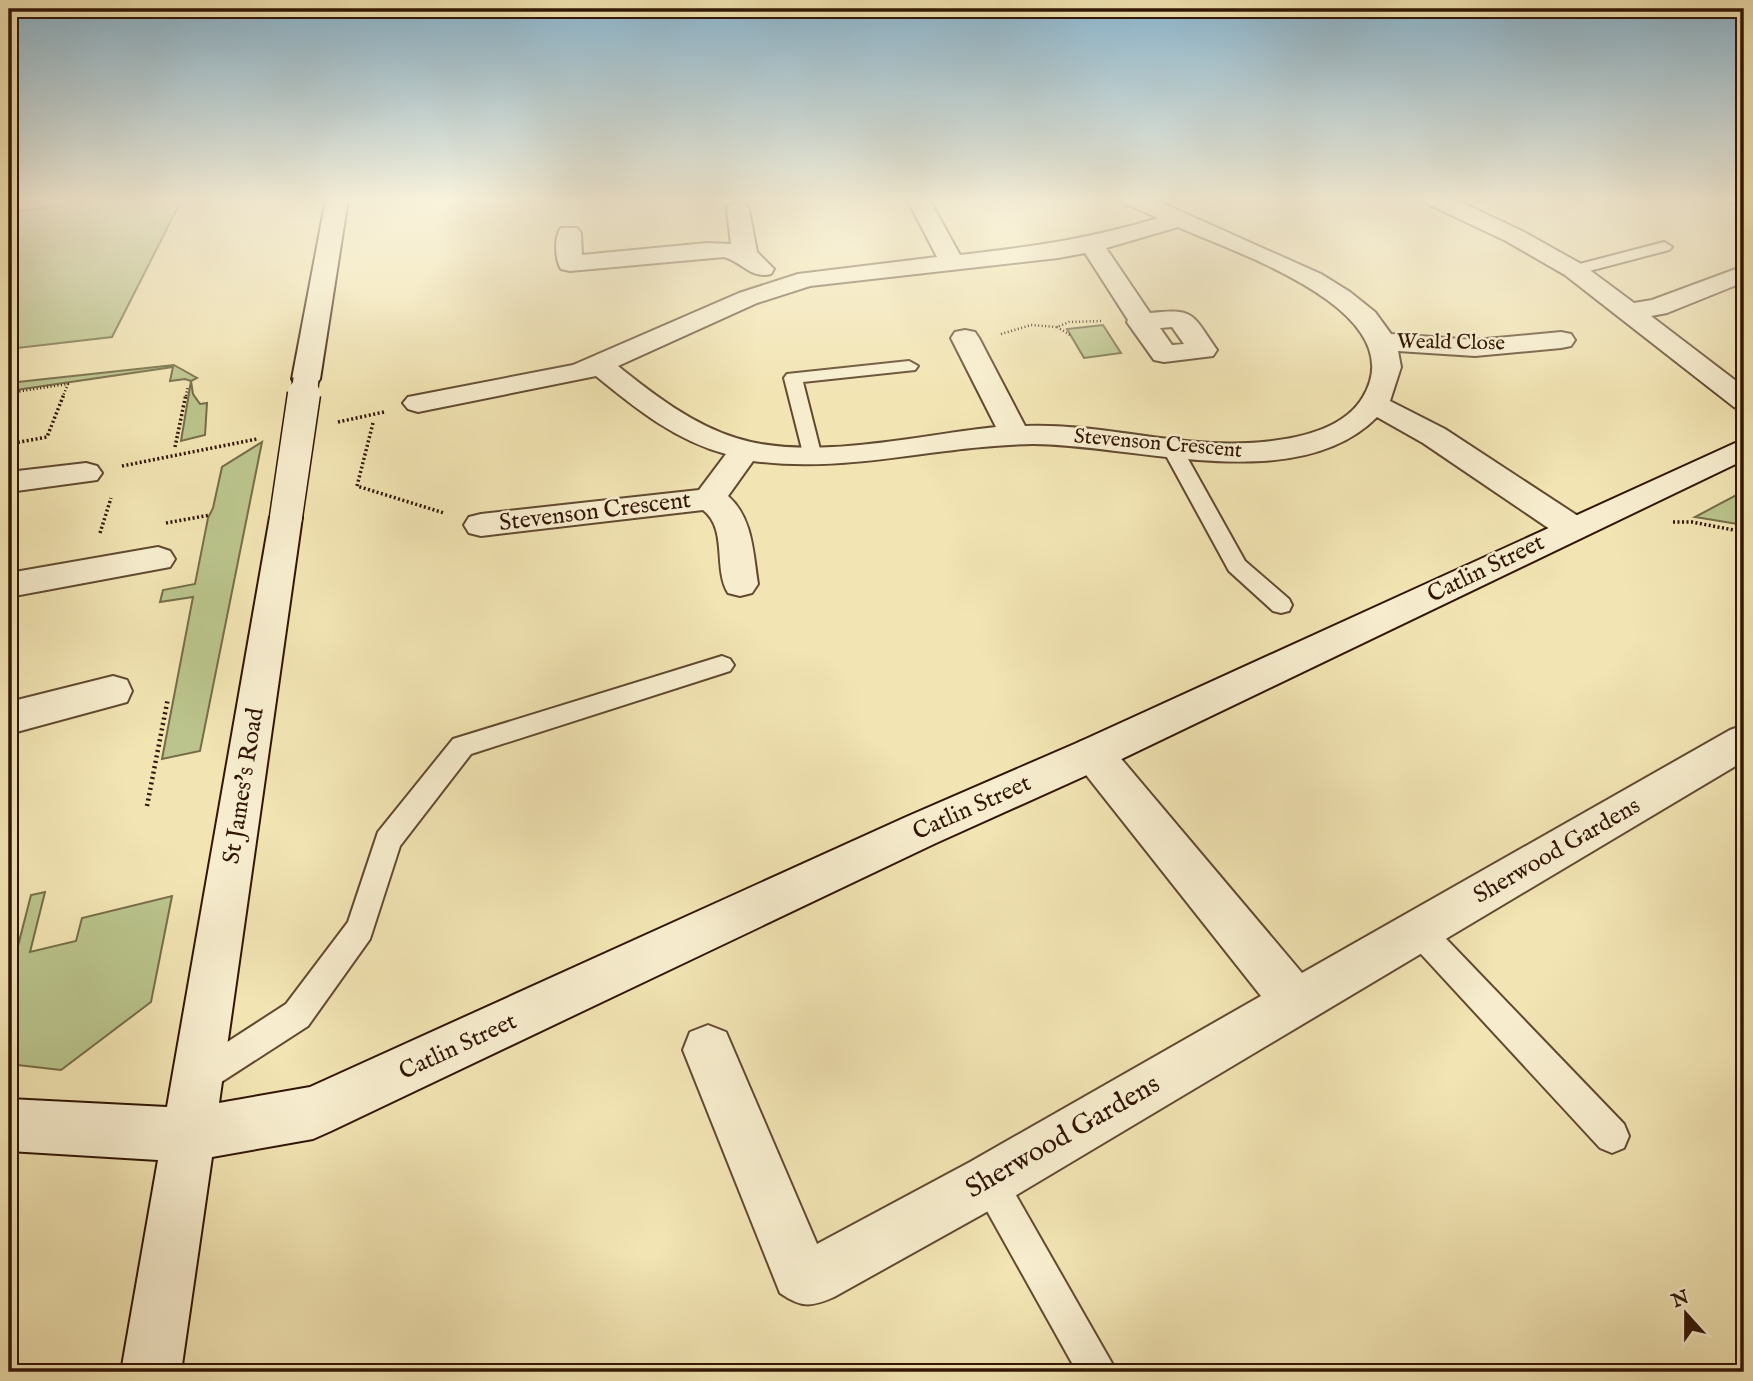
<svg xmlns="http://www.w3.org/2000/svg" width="1753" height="1381" viewBox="0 0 1753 1381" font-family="'IM FELL English',serif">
<rect width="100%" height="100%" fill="#f2e4b3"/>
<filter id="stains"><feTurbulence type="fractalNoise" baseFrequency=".00286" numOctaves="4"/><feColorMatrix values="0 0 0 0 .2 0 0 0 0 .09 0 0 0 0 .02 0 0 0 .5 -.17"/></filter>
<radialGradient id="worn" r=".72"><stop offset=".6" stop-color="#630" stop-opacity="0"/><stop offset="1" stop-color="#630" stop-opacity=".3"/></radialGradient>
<g fill="#bac48c" stroke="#766d48" stroke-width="2">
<polygon points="54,199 182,199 112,337 9,349 9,212 48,208"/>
<polygon points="1103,325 1121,353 1084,358 1067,329"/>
<polygon points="174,365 197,378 191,381 193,394 200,404 207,403 205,435 181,441 191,381 185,379 170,381 173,367 9,391 9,383"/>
<polygon points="262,442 200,751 162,759 193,597 160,602 163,590 195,584 208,518 213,508 222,467"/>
<polygon points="1744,491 1744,525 1695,517"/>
<polygon points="45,892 30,952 76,941 82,918 172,896 151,1002 61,1070 9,1064 9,981 31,895"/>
</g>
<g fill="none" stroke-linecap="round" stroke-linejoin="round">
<g stroke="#614a30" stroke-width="4">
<g id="lane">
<polygon points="1725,199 1744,199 1744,207 1727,202"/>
<polygon points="1664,242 1672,247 1669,250 1574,275 1566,270 1568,267"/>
<polygon points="909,361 918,366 915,370 803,382 822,457 819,461 805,461 784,378 787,374"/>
<polygon points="1173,444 1180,446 1183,450 1245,561 1289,599 1292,605 1289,611 1281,613 1273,611 1229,571 1163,450 1166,446"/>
<polygon points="722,656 730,659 734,665 730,671 471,754 400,846 370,939 308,1026 209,1090 198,1095 187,1090 182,1079 187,1068 286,1004 348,922 378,832 453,739"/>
<polygon points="1419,917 1429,921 1624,1124 1629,1136 1624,1148 1612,1153 1600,1148 1409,941 1404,931 1409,921"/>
<polygon points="989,1164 1001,1169 1117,1372 1077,1372 977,1193 972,1181 977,1169"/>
</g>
</g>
<g stroke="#614a30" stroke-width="4">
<g id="street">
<path d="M907 199H929L960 255C1030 247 1090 239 1158 218L1126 204 1123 199H1153L1321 274 1350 292 1375 312 1391 334 1475 340 1561 332 1571 334 1575 340 1571 346 1561 348 1475 356 1398 351 1401 367 1390 401 1445 429 1584 520 1589 528 1584 536 1572 539 1560 536 1423 443 1377 417C1297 498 1132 444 1033 444 938 445 848 474 753 461L728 496C753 518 753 553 758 584L752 593 740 596 728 593C713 569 728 529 703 510L481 536 469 533 464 525 469 517 481 514 699 490 726 454C676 441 635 408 596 376L418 412 408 409 403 403 408 397 573 365 739 293 798 274 937 257ZM1178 227C1233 252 1415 310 1363 397 1342 433 1286 441 1248 443 1173 447 1100 423 1025 426L979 338 975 332 965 330 955 332 951 338 996 427C918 435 811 462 736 438 692 424 654 395 618 366L757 303 810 286 1058 258 1085 253 1128 320 1127 322 1154 360 1164 362 1213 356 1217 350C1192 314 1195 308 1150 313L1106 248ZM1172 327 1184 344 1172 345 1160 328Z"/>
<polygon points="1425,199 1454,199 1522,231 1583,265 1634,303 1652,300 1744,266 1744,282 1667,313 1651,316 1744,387 1744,410 1734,407 1565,275 1506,241 1428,204"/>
<path d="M738 203 746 205 749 210 757 252 774 269 771 274C751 279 742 262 724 257L570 271 561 269C555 260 554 237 561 228H577L581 233 582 255 707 243 731 244 727 210 730 205Z"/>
<polygon points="86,463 97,466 102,473 97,480 9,492 9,472"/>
<polygon points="158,547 170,551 175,559 170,567 9,597 9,573"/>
<polygon points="113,676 127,680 132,691 127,702 9,734 9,702"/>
<path d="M1744 725V761L1008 1200 834 1297C811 1307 802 1308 780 1293L683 1050 690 1032 708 1025 726 1032 817 1244 970 1162 1261 996 1079 766 1073 754 1079 742 1093 737 1107 742 1302 973 1730 730Z"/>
</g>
</g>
<g stroke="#311604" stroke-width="4">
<g id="secondary">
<polygon points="326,199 348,199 320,379 316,385 306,388 296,385 292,379"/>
<polygon points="1744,439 1744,460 1107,766 936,843 331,1131 313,1139 212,1157 181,1372 121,1372 158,1160 9,1151 9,1099 167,1107 270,517 274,509 286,506 298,509 302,517 219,1103 310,1087 906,817 1079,742"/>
</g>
</g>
<g stroke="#311604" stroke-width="2.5" stroke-dasharray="1 2.5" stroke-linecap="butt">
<polyline points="1057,327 1070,335"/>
<polyline points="1001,334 1031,325 1057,327 1069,322 1101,321"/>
<polyline points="9,393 68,384 63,396"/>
<polyline points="186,396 188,386"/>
</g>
<g stroke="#311604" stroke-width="3.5" stroke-dasharray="2 2.5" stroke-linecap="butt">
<polyline points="338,422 384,412"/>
<polyline points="373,423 357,486 444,513"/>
<polyline points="9,444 47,437 64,394"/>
<polyline points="175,447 186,394"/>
<polyline points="122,466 257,439"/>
<polyline points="1673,522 1692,522 1744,532"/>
<polyline points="166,523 210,515"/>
<polyline points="100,533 111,498"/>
</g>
<polyline stroke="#311604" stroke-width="4.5" stroke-dasharray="2 3.5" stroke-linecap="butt" points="147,806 168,698"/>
<use href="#lane" fill="#f7edce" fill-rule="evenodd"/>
<use href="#street" fill="#f7edce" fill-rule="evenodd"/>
<use href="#secondary" fill="#f7edce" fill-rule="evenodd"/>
<g stroke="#311604" stroke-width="28" stroke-linecap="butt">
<polyline id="secondary-bridge-far1" points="304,396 306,379"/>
</g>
<g stroke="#311604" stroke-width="35" stroke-linecap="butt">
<polyline id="secondary-bridge" points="286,517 304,394"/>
</g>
<use href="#secondary-bridge-far1" stroke="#f7edce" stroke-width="25"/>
<use href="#secondary-bridge" stroke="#f7edce" stroke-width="32"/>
</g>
<linearGradient id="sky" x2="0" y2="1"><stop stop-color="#8ab8d4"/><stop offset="0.51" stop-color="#f9f3dd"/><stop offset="1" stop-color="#f9f3dd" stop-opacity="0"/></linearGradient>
<rect width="1753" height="392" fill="url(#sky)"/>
<g text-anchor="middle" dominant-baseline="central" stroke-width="5" stroke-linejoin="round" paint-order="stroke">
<g font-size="21" fill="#311604" stroke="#f7edce">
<text transform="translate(1451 343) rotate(1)">Weald Close</text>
<text transform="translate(1158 444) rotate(5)">Stevenson Crescent</text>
</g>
<g font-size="24" fill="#311604" stroke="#f7edce">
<text transform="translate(595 512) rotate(-7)">Stevenson Crescent</text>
<text transform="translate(1486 569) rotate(-26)">Catlin Street</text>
<text transform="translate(244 786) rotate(-81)">St James's Road</text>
<text transform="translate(972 808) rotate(-24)">Catlin Street</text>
<text transform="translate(1557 851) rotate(-30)">Sherwood Gardens</text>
<text transform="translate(458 1047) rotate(-25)">Catlin Street</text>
</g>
<g font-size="28" fill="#311604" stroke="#f7edce">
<text transform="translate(1063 1137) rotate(-30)">Sherwood Gardens</text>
</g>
</g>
<rect width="1753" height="1381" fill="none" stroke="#f2e4b3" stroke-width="35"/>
<rect x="10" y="10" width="1732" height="1360" fill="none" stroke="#311604" stroke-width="3.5"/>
<rect x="18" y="18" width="1718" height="1346" fill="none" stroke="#311604" stroke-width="2"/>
<g transform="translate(1686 1314) rotate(339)" stroke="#f7edce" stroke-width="5" paint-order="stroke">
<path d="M0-5L12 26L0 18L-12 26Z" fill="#311604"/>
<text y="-10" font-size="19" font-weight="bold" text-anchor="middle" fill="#311604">N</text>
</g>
<rect width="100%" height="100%" filter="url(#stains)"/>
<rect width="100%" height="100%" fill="url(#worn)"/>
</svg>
